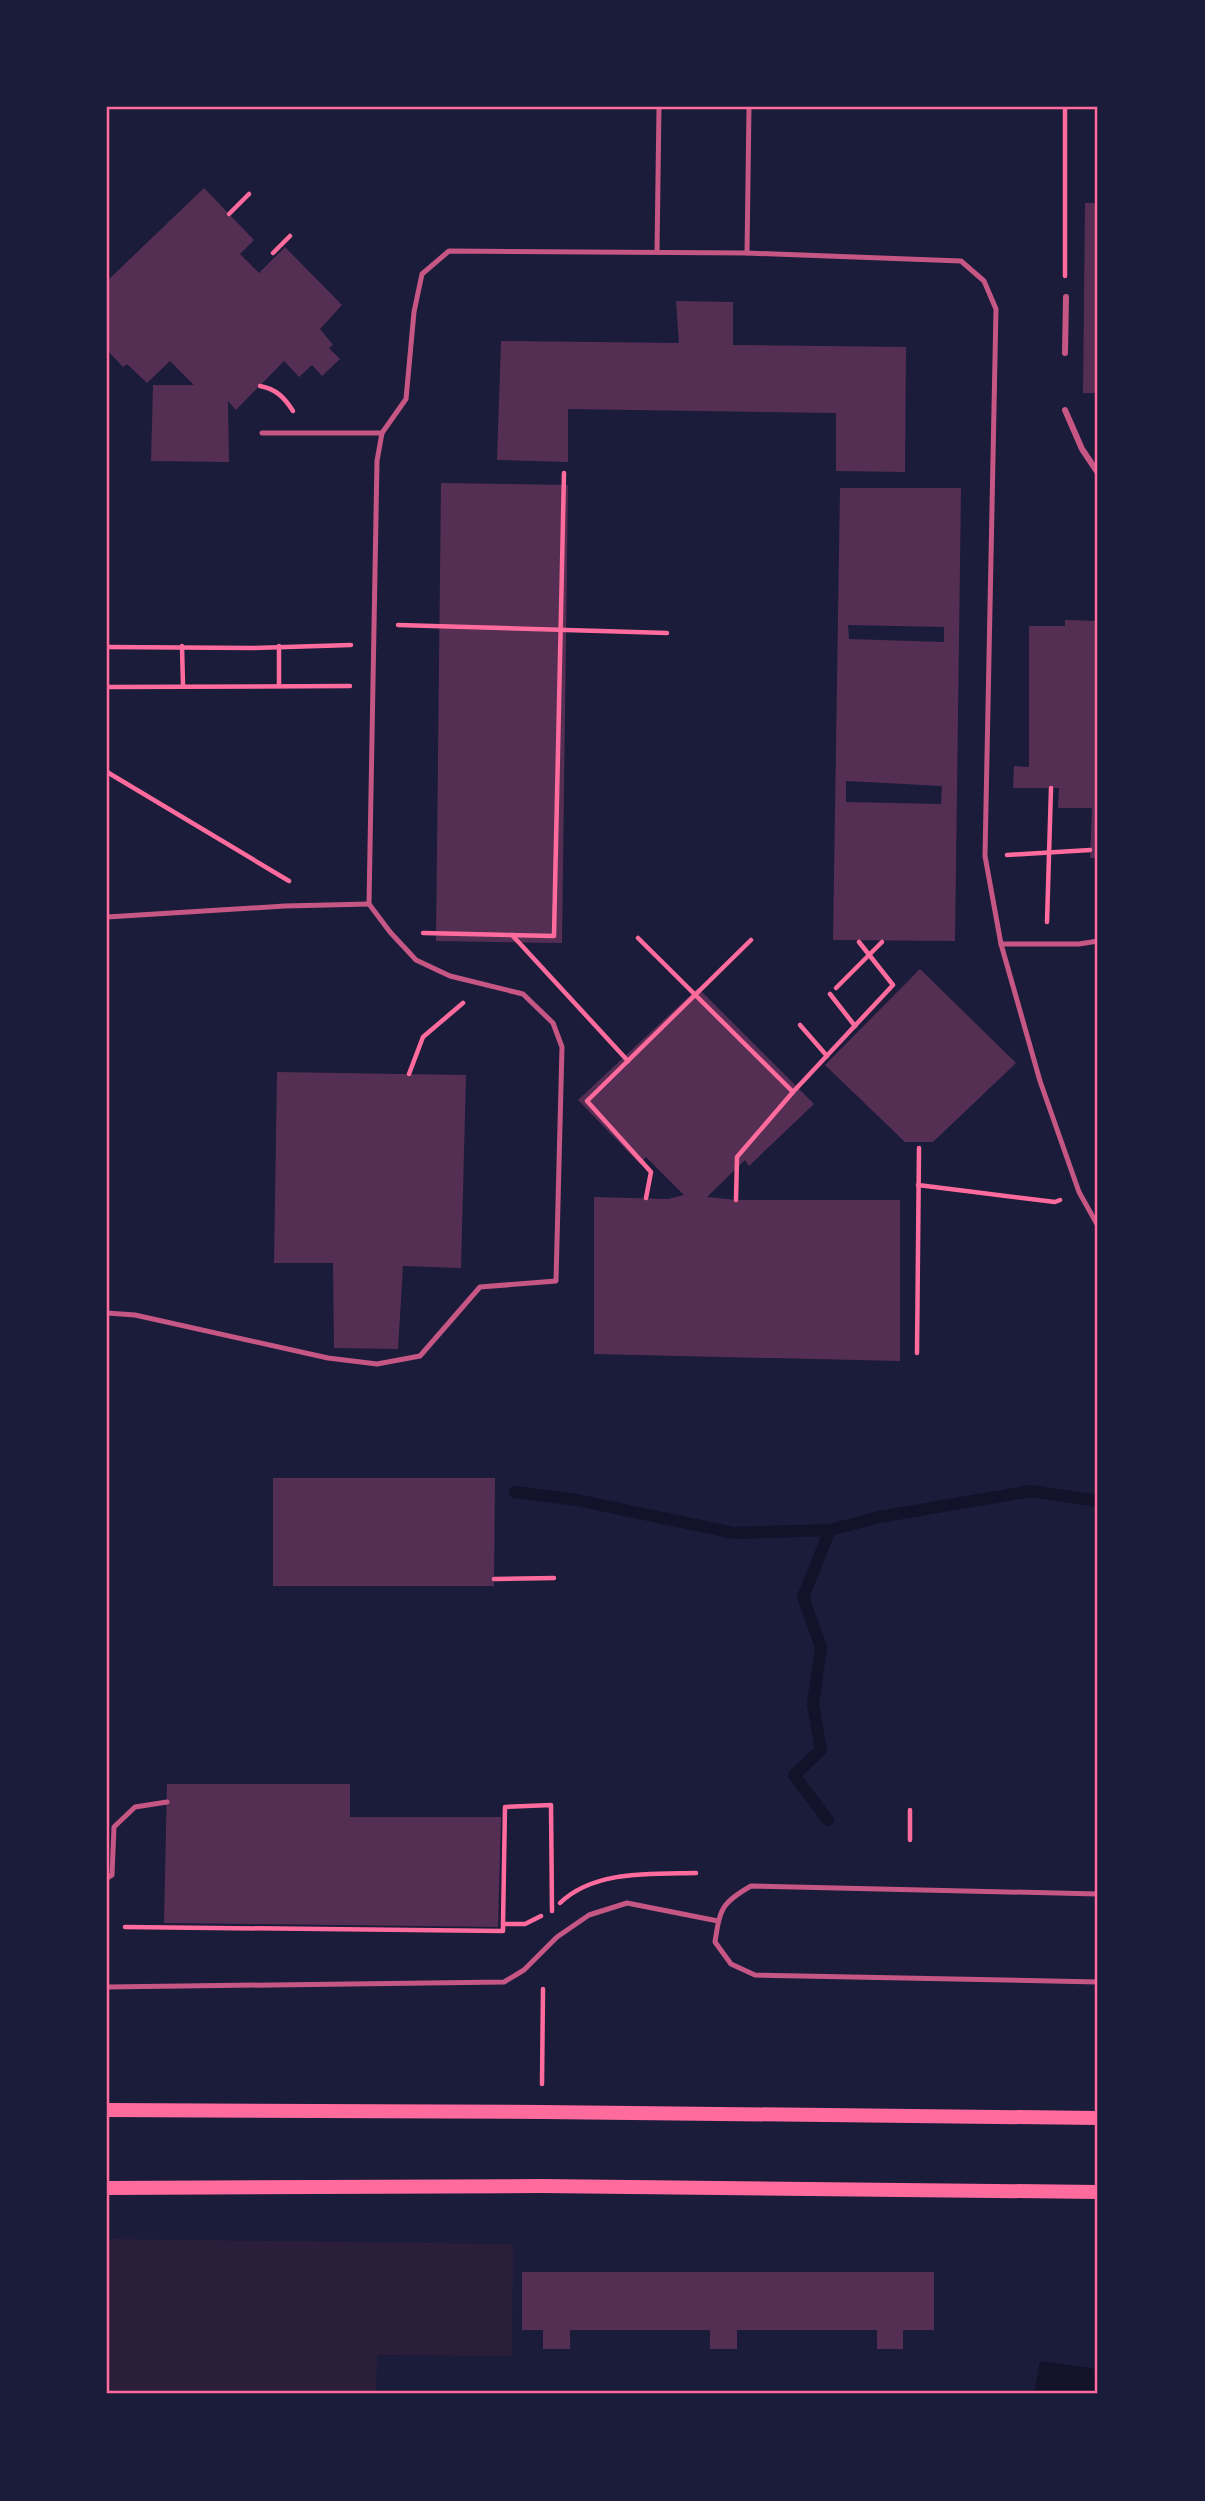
<svg xmlns="http://www.w3.org/2000/svg" width="1205" height="2501" viewBox="0 0 1205 2501" font-family="Commissioner,sans-serif">
<rect width="100%" height="100%" fill="#1b1b3a"/>
<polygon fill="#2a1e3b" points="107,2239 513,2244 512,2356 377,2355 376,2394 107,2394"/>
<polygon fill="#12122b" points="1040,2361 1098,2369 1098,2394 1034,2394"/>
<g fill="none" stroke-linecap="round" stroke-linejoin="round">
<g stroke="#12122b" stroke-width="12">
<polyline points="515,1492 577,1500 734,1533 830,1530 879,1517 1031,1491 1098,1501"/>
<polyline points="828,1820 794,1775 821,1750 813,1704 821,1647 803,1597 830,1530"/>
</g>
</g>
<g fill="#542f53" fill-rule="evenodd">
<polygon points="204,188 254,240 240,254 259,273 285,247 342,305 320,329 333,345 329,348 340,359 322,376 312,365 299,377 284,361 236,410 228,401 229,462 151,461 153,385 194,385 170,361 147,383 127,364 123,367 107,350 107,281"/>
<polygon points="1085,203 1098,203 1098,393 1083,393"/>
<polygon points="676,301 733,302 733,345 906,347 905,472 836,471 836,413 568,409 568,462 497,460 501,341 679,343"/>
<polygon points="441,483 568,485 562,943 436,941"/>
<path d="M840 488H961L955 941 833 940ZM848 625 944 627V642L849 639ZM846 781 942 786 941 804 846 802Z"/>
<polygon points="1065,620 1098,621 1098,858 1090,858 1092,808 1058,808 1059,788 1013,788 1014,766 1029,767 1029,626 1065,626"/>
<polygon points="920,969 1016,1063 933,1142 905,1142 825,1065"/>
<polygon points="698,988 814,1104 749,1166 745,1160 707,1197 736,1200 900,1200 900,1361 594,1354 594,1197 668,1199 684,1195 646,1157 640,1164 578,1100"/>
<polygon points="277,1072 466,1075 461,1268 403,1266 398,1349 334,1348 333,1263 274,1263"/>
<polygon points="273,1478 495,1478 494,1586 273,1586"/>
<polygon points="167,1784 350,1784 350,1817 501,1817 498,1927 164,1923"/>
<polygon points="522,2272 934,2272 934,2330 903,2330 903,2349 877,2349 877,2330 737,2330 737,2349 710,2349 710,2330 570,2330 570,2349 543,2349 543,2330 522,2330"/>
</g>
<g fill="none" stroke-linecap="round" stroke-linejoin="round">
<g stroke="#ff6b9d" stroke-width="4.5">
<polyline points="1065,107 1065,276"/>
<polyline points="229,214 249,194"/>
<polyline points="273,253 290,236"/>
<path d="M260 386C276 389 284 397 293 411"/>
<polyline points="398,625 667,633"/>
<polyline points="182,646 183,686"/>
<polyline points="279,646 279,686"/>
<polyline points="107,647 252,648 351,645"/>
<polyline points="107,687 350,686"/>
<polyline points="107,772 289,881"/>
<polyline points="1007,855 1090,850"/>
<polyline points="1047,922 1051,788"/>
<polyline points="423,933 554,936 564,473"/>
<polyline points="512,935 628,1061"/>
<polyline points="638,938 793,1092 737,1157 736,1200"/>
<polyline points="836,988 882,942"/>
<polyline points="830,994 855,1026"/>
<polyline points="800,1025 827,1056"/>
<polyline points="409,1074 423,1037 463,1003"/>
<polyline points="793,1092 893,985 859,942"/>
<polyline points="918,1185 1055,1202 1060,1200"/>
<polyline points="646,1198 651,1172 587,1101 751,940"/>
<polyline points="917,1353 919,1148"/>
<polyline points="494,1579 554,1578"/>
<polyline points="910,1810 910,1840"/>
<path d="M560 1903C594 1870 651 1874 696 1873"/>
<polyline points="503,1924 505,1807 551,1805 552,1911"/>
<polyline points="125,1927 503,1931 503,1924 525,1924 541,1916"/>
<polyline points="542,2084 543,1989"/>
</g>
<g stroke="#c65784" stroke-width="5">
<polyline points="657,252 659,107"/>
<polyline points="747,253 749,107"/>
<polyline points="262,433 382,433"/>
<polyline points="369,904 377,461 382,433 406,399 414,312 422,274 449,251 747,253 961,261 984,281 996,309 985,856 1001,944 1040,1081 1079,1192 1098,1226"/>
<polyline points="107,917 285,906 369,904"/>
<polyline points="1001,944 1079,944 1098,941"/>
<polyline points="107,1313 135,1315 328,1358 377,1364 420,1356 480,1287 556,1281 562,1047 553,1023 523,994 450,976 416,960 390,932 369,904"/>
<polyline points="107,1878 112,1875 114,1827 135,1807 167,1802"/>
<path d="M1098 1894 751 1886C721 1903 720 1909 715 1942L731 1964 755 1975 1098 1982"/>
<polyline points="107,1987 504,1982 524,1970 557,1937 589,1915 627,1903 718,1921"/>
</g>
<g stroke="#c65784" stroke-width="6">
<polyline points="1065,353 1066,297"/>
<polyline points="1065,410 1082,449 1098,473"/>
</g>
<g stroke="#ff6b9d" stroke-width="14">
<polyline points="107,2110 542,2112 1098,2118"/>
<polyline points="107,2188 541,2186 1098,2192"/>
</g>
</g>
<rect width="1205" height="2501" fill="none" stroke="#1b1b3a" stroke-width="217"/>
<rect x="108" y="108" width="988" height="2284" fill="none" stroke="#ff6b9d" stroke-width="2.5"/>
</svg>
